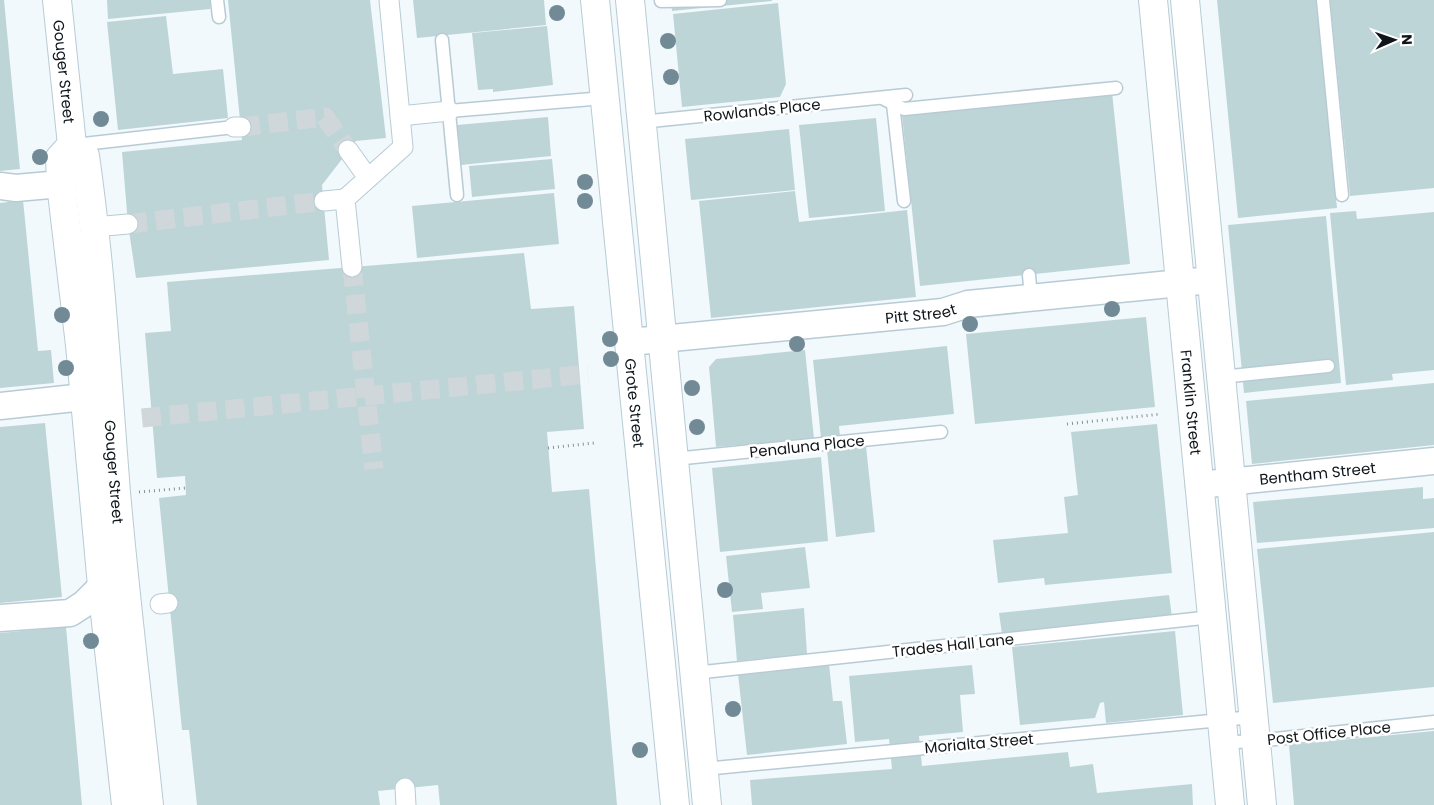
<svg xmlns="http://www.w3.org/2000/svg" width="1434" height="805" viewBox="0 0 1434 805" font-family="Poppins,sans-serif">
<rect width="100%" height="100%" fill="#f1f9fc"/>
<g fill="#bed5d8">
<polygon points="0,0 4,0 20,169 0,171"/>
<polygon points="107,0 210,0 210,9 108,19"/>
<polygon points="228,0 370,0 386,138 356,141 322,185 329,260 136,278 128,224 122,152 242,140"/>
<polygon points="413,0 544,0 546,25 417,38"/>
<polygon points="671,0 772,0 772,1 672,11"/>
<polygon points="1217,0 1316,0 1337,208 1238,218"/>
<polygon points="1330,0 1434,0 1434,188 1350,196"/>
<polygon points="778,3 786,84 780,97 682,107 673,14"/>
<polygon points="166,16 173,74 223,69 228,118 118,130 107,22"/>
<polygon points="547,26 553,85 493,92 493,89 478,90 472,33"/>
<polygon points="1112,92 1130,264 920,286 902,115"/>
<polygon points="548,117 551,156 461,165 457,125"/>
<polygon points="876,118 885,211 809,218 799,125"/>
<polygon points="789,129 795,190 691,200 685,139"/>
<polygon points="552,159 555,189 472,197 469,166"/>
<polygon points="795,191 799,222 907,210 916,297 711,318 699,201"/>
<polygon points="554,193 559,244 417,258 412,206"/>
<polygon points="23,200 38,351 51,350 54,383 0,388 0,203"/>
<polygon points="1356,211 1357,219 1434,212 1434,370 1392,374 1393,380 1346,385 1330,213"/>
<polygon points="1326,216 1341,383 1244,393 1228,225"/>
<polygon points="524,253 531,309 574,306 584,429 547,432 552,492 589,489 617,805 440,805 438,785 378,791 380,805 197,805 189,730 182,730 159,498 186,495 185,476 157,478 145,333 171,331 167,282"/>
<polygon points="1146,317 1155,407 975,424 966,334"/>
<polygon points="947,346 954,414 839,426 840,436 821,438 813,360"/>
<polygon points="805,350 814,439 716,447 709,367 716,359"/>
<polygon points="1434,383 1434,445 1252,464 1246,401"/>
<polygon points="45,423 62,597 0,603 0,427"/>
<polygon points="1157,424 1172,573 1045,585 1044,578 998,583 993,540 1068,533 1064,497 1078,495 1071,432"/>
<polygon points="866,446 875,532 836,537 827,450"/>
<polygon points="821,457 828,541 720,552 712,468"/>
<polygon points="1423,487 1423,499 1434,498 1434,528 1257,543 1253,502"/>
<polygon points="1434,532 1434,687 1273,703 1257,549"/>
<polygon points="805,547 810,588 761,593 763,609 732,612 726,556"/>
<polygon points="1169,595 1172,617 1002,634 999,613"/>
<polygon points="804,608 807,654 737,661 733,615"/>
<polygon points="66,627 82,805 0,805 0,633"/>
<polygon points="1175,631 1183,715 1106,723 1104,702 1100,703 1095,718 1020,725 1012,647"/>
<polygon points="829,664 833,701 842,701 847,744 747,755 738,674"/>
<polygon points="972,665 975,694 960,695 963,732 919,736 922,766 1068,752 1070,767 1093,764 1097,793 1192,784 1193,805 752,805 750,780 892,769 889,739 855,742 849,676"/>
<polygon points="1434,731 1434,805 1294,805 1289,745"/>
</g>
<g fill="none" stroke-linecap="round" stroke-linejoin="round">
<g stroke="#cfd7da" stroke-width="19" stroke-dasharray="19 9" stroke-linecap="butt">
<polyline points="241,127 325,117 348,150"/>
<polyline points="128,224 324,201"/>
<polyline points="352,267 374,469"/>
<polyline points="142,418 588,374"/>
</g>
<g stroke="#b8cbd5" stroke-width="15">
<g id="service">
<polyline points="217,0 219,17"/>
<polyline points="1323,0 1342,195"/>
<polyline points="661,1 720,0"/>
<polyline points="442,40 457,195"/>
<polyline points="882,98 904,109 1116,88"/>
<polyline points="893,104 904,201"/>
<polyline points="449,111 604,98"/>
<polyline points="641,122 906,95"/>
<polyline points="75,145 234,127"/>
<polyline points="1029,275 1031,298"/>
<polyline points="1221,377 1328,366"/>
<polyline points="674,459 941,432"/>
<polyline points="694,673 1212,617"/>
<polyline points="1224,743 1275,739 1434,722"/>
<polyline points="704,769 1253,717"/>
</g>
</g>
<g stroke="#b8cbd5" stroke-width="21">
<g id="pedestrian">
<polyline points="400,116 449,111"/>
<polyline points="234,127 241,127"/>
<polyline points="348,150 368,178"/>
<polyline points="324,201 345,199"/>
<polyline points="94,227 128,224"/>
<polyline points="352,267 345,199 403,147 389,0"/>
<polyline points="160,604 168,603"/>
<polyline points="405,788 406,805"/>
</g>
</g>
<g stroke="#b8cbd5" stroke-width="29">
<g id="minor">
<polyline points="0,186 16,188 61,184"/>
<path id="s1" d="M630 342 943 312 968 304 1211 280"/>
<polyline points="0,406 84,397"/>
<path id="s2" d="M1199 485 1434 461"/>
<polyline points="0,618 70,613 84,604 102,586"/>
</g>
</g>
<g stroke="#b8cbd5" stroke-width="30">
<g id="tertiary">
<path id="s3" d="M57 0 72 145 85 156C101 267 107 380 116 492 125 597 138 701 149 805"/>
<path id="s4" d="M1153 0 1230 805"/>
<polyline points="1185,0 1262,805"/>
<polyline points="72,145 60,158 61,184 80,345 102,586 126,805"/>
</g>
</g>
<g stroke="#b8cbd5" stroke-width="30">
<g id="secondary">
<path id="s5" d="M595 0 675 805"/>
<polyline points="630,0 707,805"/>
</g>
</g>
<g stroke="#889093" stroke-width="3" stroke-dasharray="1 4" stroke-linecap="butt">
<polyline points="1067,424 1161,414"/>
<polyline points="548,448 594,443"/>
<polyline points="139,492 186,488"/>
</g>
<use href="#service" stroke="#fff" stroke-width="12"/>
<use href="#pedestrian" stroke="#fff" stroke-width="19"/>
<use href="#minor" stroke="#fff" stroke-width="26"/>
<use href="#tertiary" stroke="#fff" stroke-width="28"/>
<use href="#secondary" stroke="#fff" stroke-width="28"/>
</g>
<g fill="#718a95">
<circle cx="557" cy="13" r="8"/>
<circle cx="668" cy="41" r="8"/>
<circle cx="671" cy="77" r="8"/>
<circle cx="101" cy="119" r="8"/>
<circle cx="40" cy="157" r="8"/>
<circle cx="585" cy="182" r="8"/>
<circle cx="585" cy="201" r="8"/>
<circle cx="1112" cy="309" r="8"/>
<circle cx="62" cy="315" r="8"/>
<circle cx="970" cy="324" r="8"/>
<circle cx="610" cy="339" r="8"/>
<circle cx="797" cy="344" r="8"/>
<circle cx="611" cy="359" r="8"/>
<circle cx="66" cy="368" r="8"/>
<circle cx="692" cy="388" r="8"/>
<circle cx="697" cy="427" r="8"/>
<circle cx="725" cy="590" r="8"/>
<circle cx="91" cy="641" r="8"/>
<circle cx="733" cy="709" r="8"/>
<circle cx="640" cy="750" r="8"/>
</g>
<g text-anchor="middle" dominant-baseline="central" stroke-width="5" stroke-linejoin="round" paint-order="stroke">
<g font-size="15" fill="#0f1519" stroke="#fff">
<text stroke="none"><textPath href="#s3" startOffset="72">Gouger Street</textPath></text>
<text transform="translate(762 110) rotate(-6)">Rowlands Place</text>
<text stroke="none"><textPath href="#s1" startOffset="292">Pitt Street</textPath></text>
<text stroke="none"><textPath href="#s5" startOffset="405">Grote Street</textPath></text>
<text stroke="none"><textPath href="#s4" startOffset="404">Franklin Street</textPath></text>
<text transform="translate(807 446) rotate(-6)">Penaluna Place</text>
<text stroke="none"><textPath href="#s3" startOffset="480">Gouger Street</textPath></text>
<text stroke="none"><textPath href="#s2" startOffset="119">Bentham Street</textPath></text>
<text transform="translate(953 645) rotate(-6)">Trades Hall Lane</text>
<text transform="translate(1329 733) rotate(-6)">Post Office Place</text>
<text transform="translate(979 743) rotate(-5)">Morialta Street</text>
</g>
</g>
<g transform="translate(1394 40) rotate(88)" stroke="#ffffff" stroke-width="4" paint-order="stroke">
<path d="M0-4L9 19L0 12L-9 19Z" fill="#0f1519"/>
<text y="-8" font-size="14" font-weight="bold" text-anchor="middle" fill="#0f1519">N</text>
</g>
</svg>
